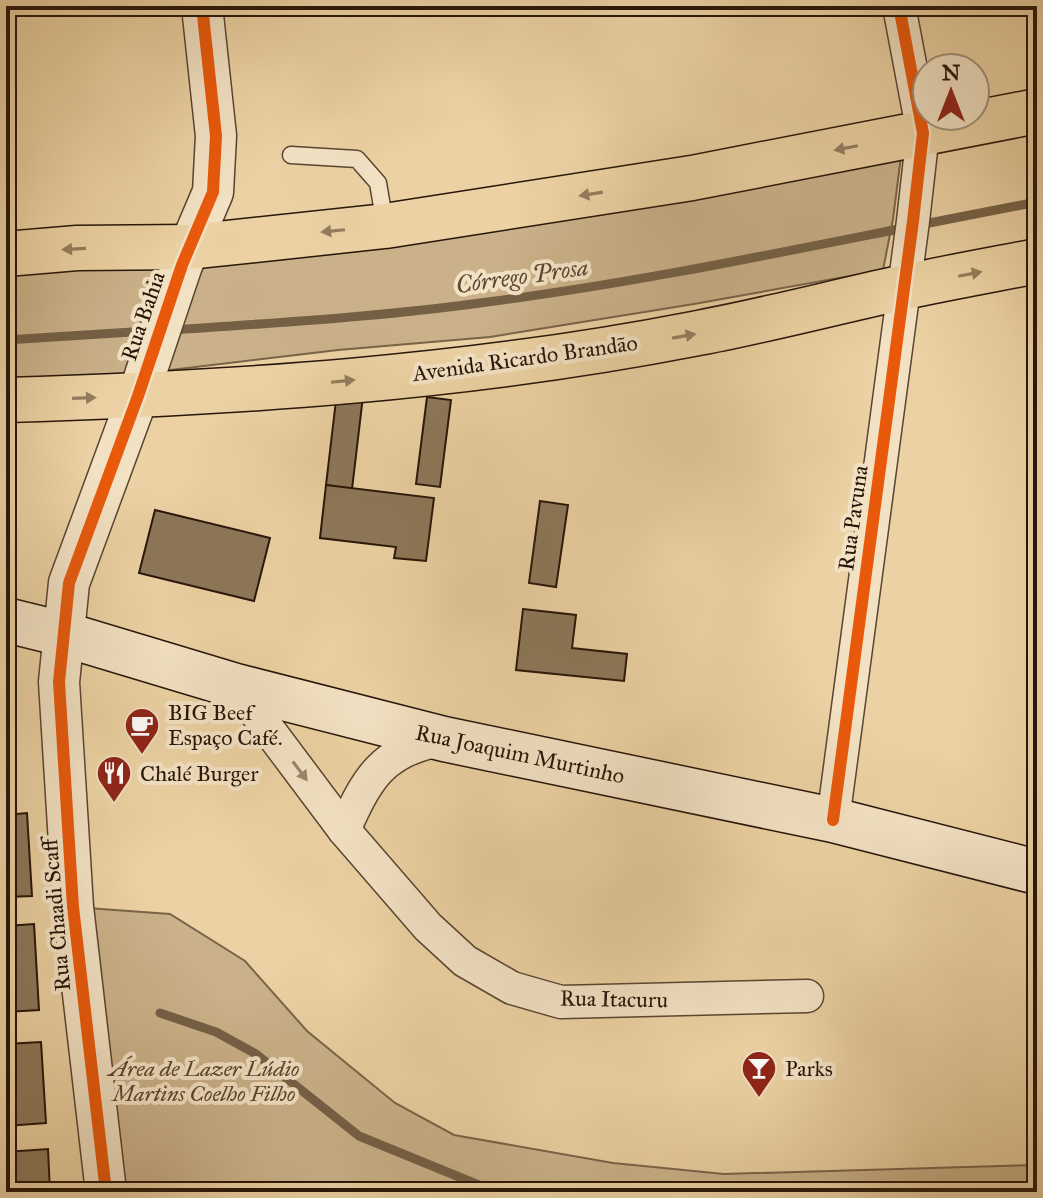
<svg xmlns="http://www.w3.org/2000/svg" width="1043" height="1198" viewBox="0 0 1043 1198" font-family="'IM FELL Great Primer',serif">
<rect width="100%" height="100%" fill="#ebd1a3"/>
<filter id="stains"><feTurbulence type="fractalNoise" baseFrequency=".0025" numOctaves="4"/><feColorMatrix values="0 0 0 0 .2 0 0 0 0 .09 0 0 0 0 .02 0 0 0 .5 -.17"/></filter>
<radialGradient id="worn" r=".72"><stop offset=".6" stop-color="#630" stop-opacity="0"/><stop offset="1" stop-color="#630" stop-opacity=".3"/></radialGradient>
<g fill="#cab189" stroke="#796449" stroke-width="2">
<polygon points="901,156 893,219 883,270 694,304 490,337 338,350 137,374 6,380 6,265"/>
<polygon points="73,907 170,914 245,961 307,1031 395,1103 454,1135 613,1163 724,1174 1037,1165 1037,1192 106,1192"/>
</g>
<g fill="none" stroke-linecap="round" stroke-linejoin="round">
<g stroke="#756046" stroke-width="9">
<polyline points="919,225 1037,202"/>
<path d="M171 330C274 323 377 317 480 303 622 285 763 256 904 228"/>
<polyline points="6,340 148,331"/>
<polyline points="160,1013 216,1032 256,1054 359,1136 496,1192"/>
</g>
</g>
<g fill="#8d7759" stroke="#281609" stroke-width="2">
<polygon points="337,392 363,396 352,489 326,485"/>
<polygon points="427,397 451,400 440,487 416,484"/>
<polygon points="326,485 434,498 426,561 394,558 396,547 320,538"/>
<polygon points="540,501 568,505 556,587 529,583"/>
<polygon points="155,510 270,538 254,601 139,573"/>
<polygon points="523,609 576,615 572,648 627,654 624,681 516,670"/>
<polygon points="6,690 16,693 6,733"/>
<polygon points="27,813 32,896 6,897 6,815"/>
<polygon points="34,924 39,1010 6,1012 6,926"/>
<polygon points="41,1042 46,1123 6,1126 6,1044"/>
<polygon points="48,1149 50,1192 6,1192 6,1152"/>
</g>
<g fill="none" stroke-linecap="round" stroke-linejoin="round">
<g stroke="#594530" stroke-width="19">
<polyline id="service" points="291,155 357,159 378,183 385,224"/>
</g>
<g stroke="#594530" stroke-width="35">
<g id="minor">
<polyline points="236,686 344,830 428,927 465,961 512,988 561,1002 807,996"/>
<polyline points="833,820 913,221 923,133 899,6"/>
<path d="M344 830C367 779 382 750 441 740"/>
</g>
</g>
<g stroke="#594530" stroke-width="43">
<polyline id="tertiary" points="106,1192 73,907 59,682 69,583 138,396 182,265 213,192 216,136 202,6"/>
</g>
<g stroke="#281609" stroke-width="47">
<polyline id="secondary" points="6,620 63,634 236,686 444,739 833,820 1037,872"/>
</g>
<g stroke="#281609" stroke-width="47">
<g id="primary">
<polyline points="6,254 77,248 189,247 385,226 692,178 1037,111"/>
<path d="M6 400C236 393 467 378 693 334 763 321 831 303 900 288 946 278 991 270 1037 261"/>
</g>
</g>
<use href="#service" stroke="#f2e1c3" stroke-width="16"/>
<use href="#minor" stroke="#f2e1c3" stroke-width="32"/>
<use href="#tertiary" stroke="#f2e1c3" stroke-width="40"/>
<use href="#secondary" stroke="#f2e1c3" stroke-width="44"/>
<use href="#primary" stroke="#ebd1a3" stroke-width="44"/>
<g stroke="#f2e1c3" stroke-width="17">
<g id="cycleway">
<polyline points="833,820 913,221 923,133 899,6"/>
<polyline points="106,1192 73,907 59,682 69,583 138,396 182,265 213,192 216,136 202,6"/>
</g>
</g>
<use href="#cycleway" stroke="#e8590c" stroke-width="12"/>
</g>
<defs><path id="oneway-solid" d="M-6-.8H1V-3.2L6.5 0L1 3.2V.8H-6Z" transform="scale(2)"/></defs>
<g fill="#937d5e">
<use href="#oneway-solid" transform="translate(846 148) rotate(169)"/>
<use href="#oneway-solid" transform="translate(591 194) rotate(171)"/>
<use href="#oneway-solid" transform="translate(333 231) rotate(174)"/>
<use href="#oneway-solid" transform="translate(74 249) rotate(177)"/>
<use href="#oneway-solid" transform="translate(970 274) rotate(-11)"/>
<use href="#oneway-solid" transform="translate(684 336) rotate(-10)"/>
<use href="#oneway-solid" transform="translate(343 381) rotate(-6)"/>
<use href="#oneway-solid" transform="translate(84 398) rotate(-2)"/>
</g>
<use fill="#97866f" href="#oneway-solid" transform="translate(300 771) rotate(53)"/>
<defs>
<g id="cafe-pin" transform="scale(1.8)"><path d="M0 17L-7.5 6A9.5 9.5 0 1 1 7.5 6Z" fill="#8f2418" stroke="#f2e1c3"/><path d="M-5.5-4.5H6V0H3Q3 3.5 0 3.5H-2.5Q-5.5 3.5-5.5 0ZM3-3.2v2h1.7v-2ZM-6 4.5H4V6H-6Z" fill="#fff"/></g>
<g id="restaurant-pin" transform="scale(1.8)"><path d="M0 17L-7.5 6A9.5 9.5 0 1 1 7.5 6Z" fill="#8f2418" stroke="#f2e1c3"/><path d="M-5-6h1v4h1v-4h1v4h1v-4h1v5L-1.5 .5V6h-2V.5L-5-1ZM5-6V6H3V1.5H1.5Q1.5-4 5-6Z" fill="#fff"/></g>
<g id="bar-pin" transform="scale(1.8)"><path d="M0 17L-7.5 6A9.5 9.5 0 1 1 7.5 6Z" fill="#8f2418" stroke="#f2e1c3"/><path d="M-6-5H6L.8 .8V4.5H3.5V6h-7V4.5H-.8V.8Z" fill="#fff"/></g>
</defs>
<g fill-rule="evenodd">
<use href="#cafe-pin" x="142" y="725"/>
<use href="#restaurant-pin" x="114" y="773"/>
<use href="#bar-pin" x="759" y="1068"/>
</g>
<g text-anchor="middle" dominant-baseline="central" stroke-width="8" stroke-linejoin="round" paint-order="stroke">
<g font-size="22" fill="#281609" stroke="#f2e1c3">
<text transform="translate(143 316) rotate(-71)">Rua Bahia</text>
<text transform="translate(525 358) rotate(-8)">Avenida Ricardo Brandão</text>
<text transform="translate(853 518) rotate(-82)">Rua Pavuna</text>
<text transform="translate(520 754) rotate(12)">Rua Joaquim Murtinho</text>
<text transform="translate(56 915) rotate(-95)">Rua Chaadi Scaff</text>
<text transform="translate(614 999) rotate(1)">Rua Itacuru</text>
</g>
<g font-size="22" fill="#281609" stroke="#f2e1c3" text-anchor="start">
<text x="168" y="712">BIG Beef<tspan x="168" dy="25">Espaço Café.</tspan></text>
<text x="140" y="773">Chalé Burger</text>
<text x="785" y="1068">Parks</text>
</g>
<g font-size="22" font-style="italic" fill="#59442f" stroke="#f2e1c3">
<text x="204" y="1068">Área de Lazer Lúdio<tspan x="204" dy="25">Martins Coelho Filho</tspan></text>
</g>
<g font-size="24" font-style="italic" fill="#5c4732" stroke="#f2e1c3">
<text transform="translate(522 276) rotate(-8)">Córrego Prosa</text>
</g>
</g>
<rect width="1043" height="1198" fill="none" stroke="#ebd1a3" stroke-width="32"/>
<rect x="8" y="8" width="1027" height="1182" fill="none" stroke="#281609" stroke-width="4"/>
<rect x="16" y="16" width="1011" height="1166" fill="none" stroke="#281609" stroke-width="2"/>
<g transform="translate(951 92)"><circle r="38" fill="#f2e1c3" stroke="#a19079" stroke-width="2"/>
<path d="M0-6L14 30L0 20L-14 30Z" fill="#8f2418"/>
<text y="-12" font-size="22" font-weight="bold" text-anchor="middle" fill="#281609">N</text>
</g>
<rect width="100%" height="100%" filter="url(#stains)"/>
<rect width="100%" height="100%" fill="url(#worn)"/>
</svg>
